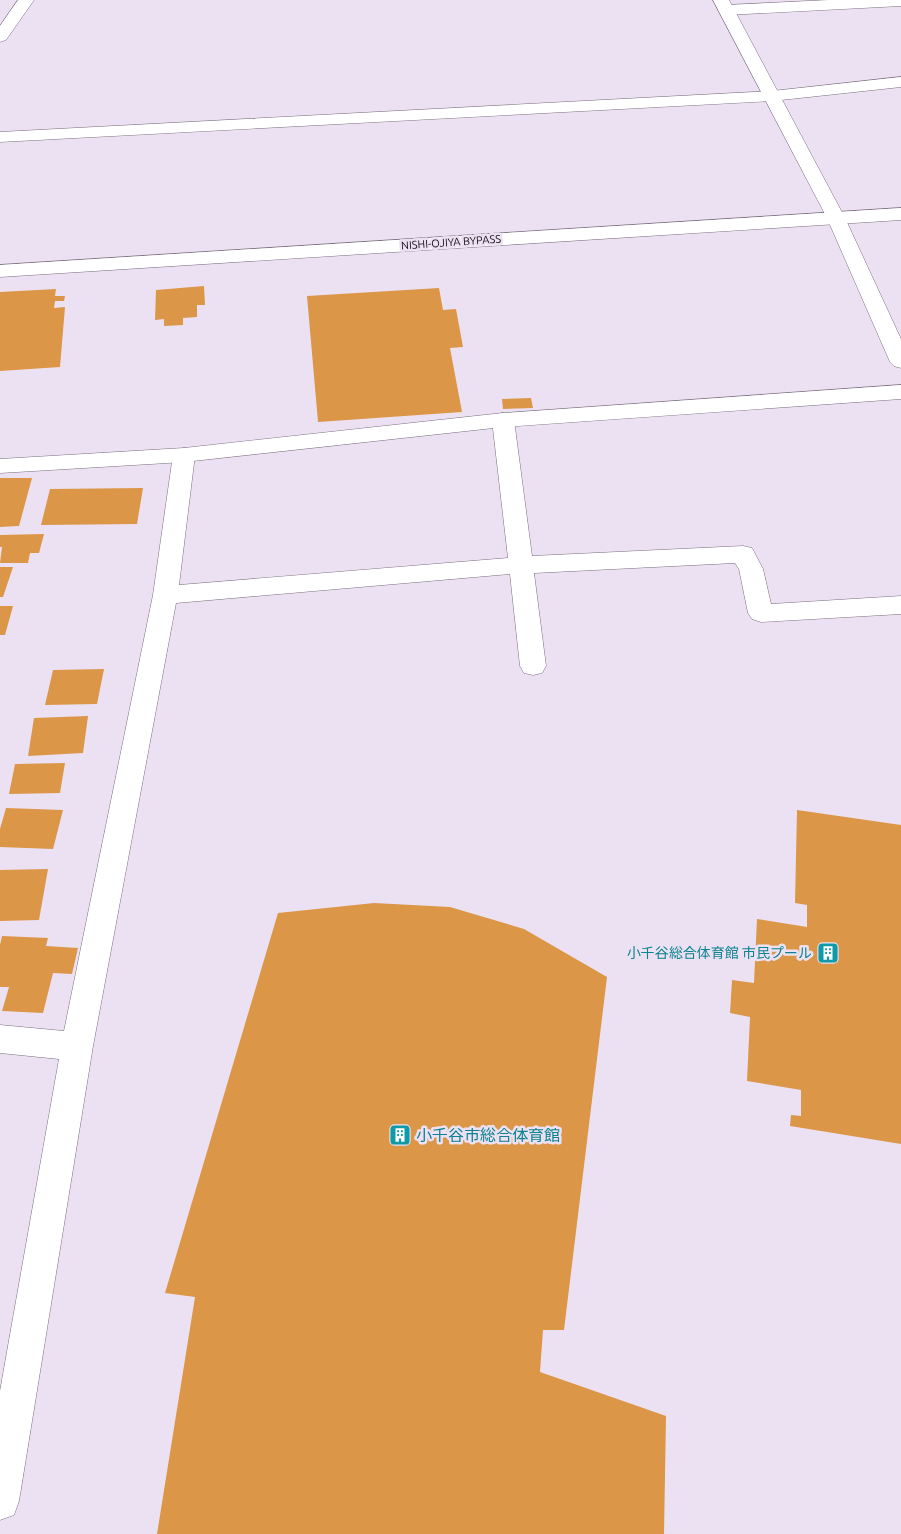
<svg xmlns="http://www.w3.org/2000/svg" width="901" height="1534" viewBox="0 0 901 1534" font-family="Ubuntu,'Noto Sans JP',sans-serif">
<rect width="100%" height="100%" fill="#ece1f3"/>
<g fill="#db9647">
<polygon points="204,286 205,305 197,305 197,317 183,318 183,325 164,326 164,319 155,320 156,290"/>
<polygon points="439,288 443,310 456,309 463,347 450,348 462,412 318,422 307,296"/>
<polygon points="56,289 55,296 65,296 64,301 55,301 54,308 65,307 60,367 0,371 0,292"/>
<polygon points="531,398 533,408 503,409 502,399"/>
<polygon points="0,478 32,478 19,526 0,527"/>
<polygon points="143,488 137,524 41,525 50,489"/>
<polygon points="44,534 39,553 30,553 28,563 0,563 2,547 0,547 0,535"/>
<polygon points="0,567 13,567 3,597 0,597"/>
<polygon points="0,606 13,606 5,635 0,635"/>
<polygon points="104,669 97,704 45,705 53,670"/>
<polygon points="88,716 83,753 28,756 34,718"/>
<polygon points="65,763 60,793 9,794 15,764"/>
<polygon points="6,808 63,810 53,849 0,847 0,829"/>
<polygon points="797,810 901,825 901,1144 790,1126 791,1115 801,1116 801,1090 747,1081 750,1017 730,1013 732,980 754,983 757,919 807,927 807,905 795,903"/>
<polygon points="48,869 39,920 0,921 0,870"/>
<polygon points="374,903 450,907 524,929 607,977 564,1330 543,1330 540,1372 666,1416 664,1534 157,1534 195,1297 165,1293 278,913"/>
<polygon points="2,936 48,938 46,946 78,948 72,974 53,973 43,1013 2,1011 9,987 0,987 0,945"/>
</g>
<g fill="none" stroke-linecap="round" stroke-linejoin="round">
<g stroke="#786e7e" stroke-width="1">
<g id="minor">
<polygon points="829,0 901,0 901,6 726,15 720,13 718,10 720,7 726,5"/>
<polygon points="901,77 901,87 772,101 0,142 0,132 772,91"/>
<polygon points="503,413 511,415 514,420 532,556 743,546 752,548 763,569 771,604 901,596 901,614 761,622 752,619 748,613 739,569 735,563 534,573 546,666 542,673 533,675 524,673 520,666 510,574 176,603 93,1046 19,1501 14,1515 0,1520 0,1391 59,1059 0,1053 0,1025 64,1031 153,595 173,455 176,450 184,448 192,450 195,455 179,585 508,558 492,420 495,415"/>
</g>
</g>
<g stroke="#786e7e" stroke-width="1">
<g id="tertiary">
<polygon points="18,0 34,0 6,40 0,42 0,26"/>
<polygon points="713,0 729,0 845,218 901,339 901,368 894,366 890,362 827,218"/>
<polygon points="901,385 901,399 503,427 184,462 0,473 0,459 184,448 503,413"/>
</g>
</g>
<g stroke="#786e7e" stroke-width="1">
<polygon id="trunk" points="901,208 901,220 0,277 0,265"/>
</g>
<use href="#minor" fill="#fff" fill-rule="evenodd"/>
<use href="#tertiary" fill="#fff" fill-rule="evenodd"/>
<use href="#trunk" fill="#fff" fill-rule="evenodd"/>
</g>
<defs>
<g id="building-square" transform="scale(1.125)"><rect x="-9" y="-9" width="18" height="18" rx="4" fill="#0f9aa8" stroke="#ece1f3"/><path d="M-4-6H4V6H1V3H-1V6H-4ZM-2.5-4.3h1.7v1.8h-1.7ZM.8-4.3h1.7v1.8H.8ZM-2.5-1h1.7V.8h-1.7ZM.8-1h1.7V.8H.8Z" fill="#fff"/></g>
</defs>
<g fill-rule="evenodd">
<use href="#building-square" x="828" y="953"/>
<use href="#building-square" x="400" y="1135"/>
</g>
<g text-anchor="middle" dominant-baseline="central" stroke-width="5" stroke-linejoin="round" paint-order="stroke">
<g font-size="11" fill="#120f15" stroke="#ece1f3">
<text transform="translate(451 242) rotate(-4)">NISHI-OJIYA BYPASS</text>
</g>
<g font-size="14" fill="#0d838f" stroke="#ece1f3" text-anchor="end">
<text x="812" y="953">小千谷総合体育館 市民プール</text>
</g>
<g font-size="16" fill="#0d838f" stroke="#ece1f3" text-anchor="start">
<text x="416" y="1135">小千谷市総合体育館</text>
</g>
</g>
</svg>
